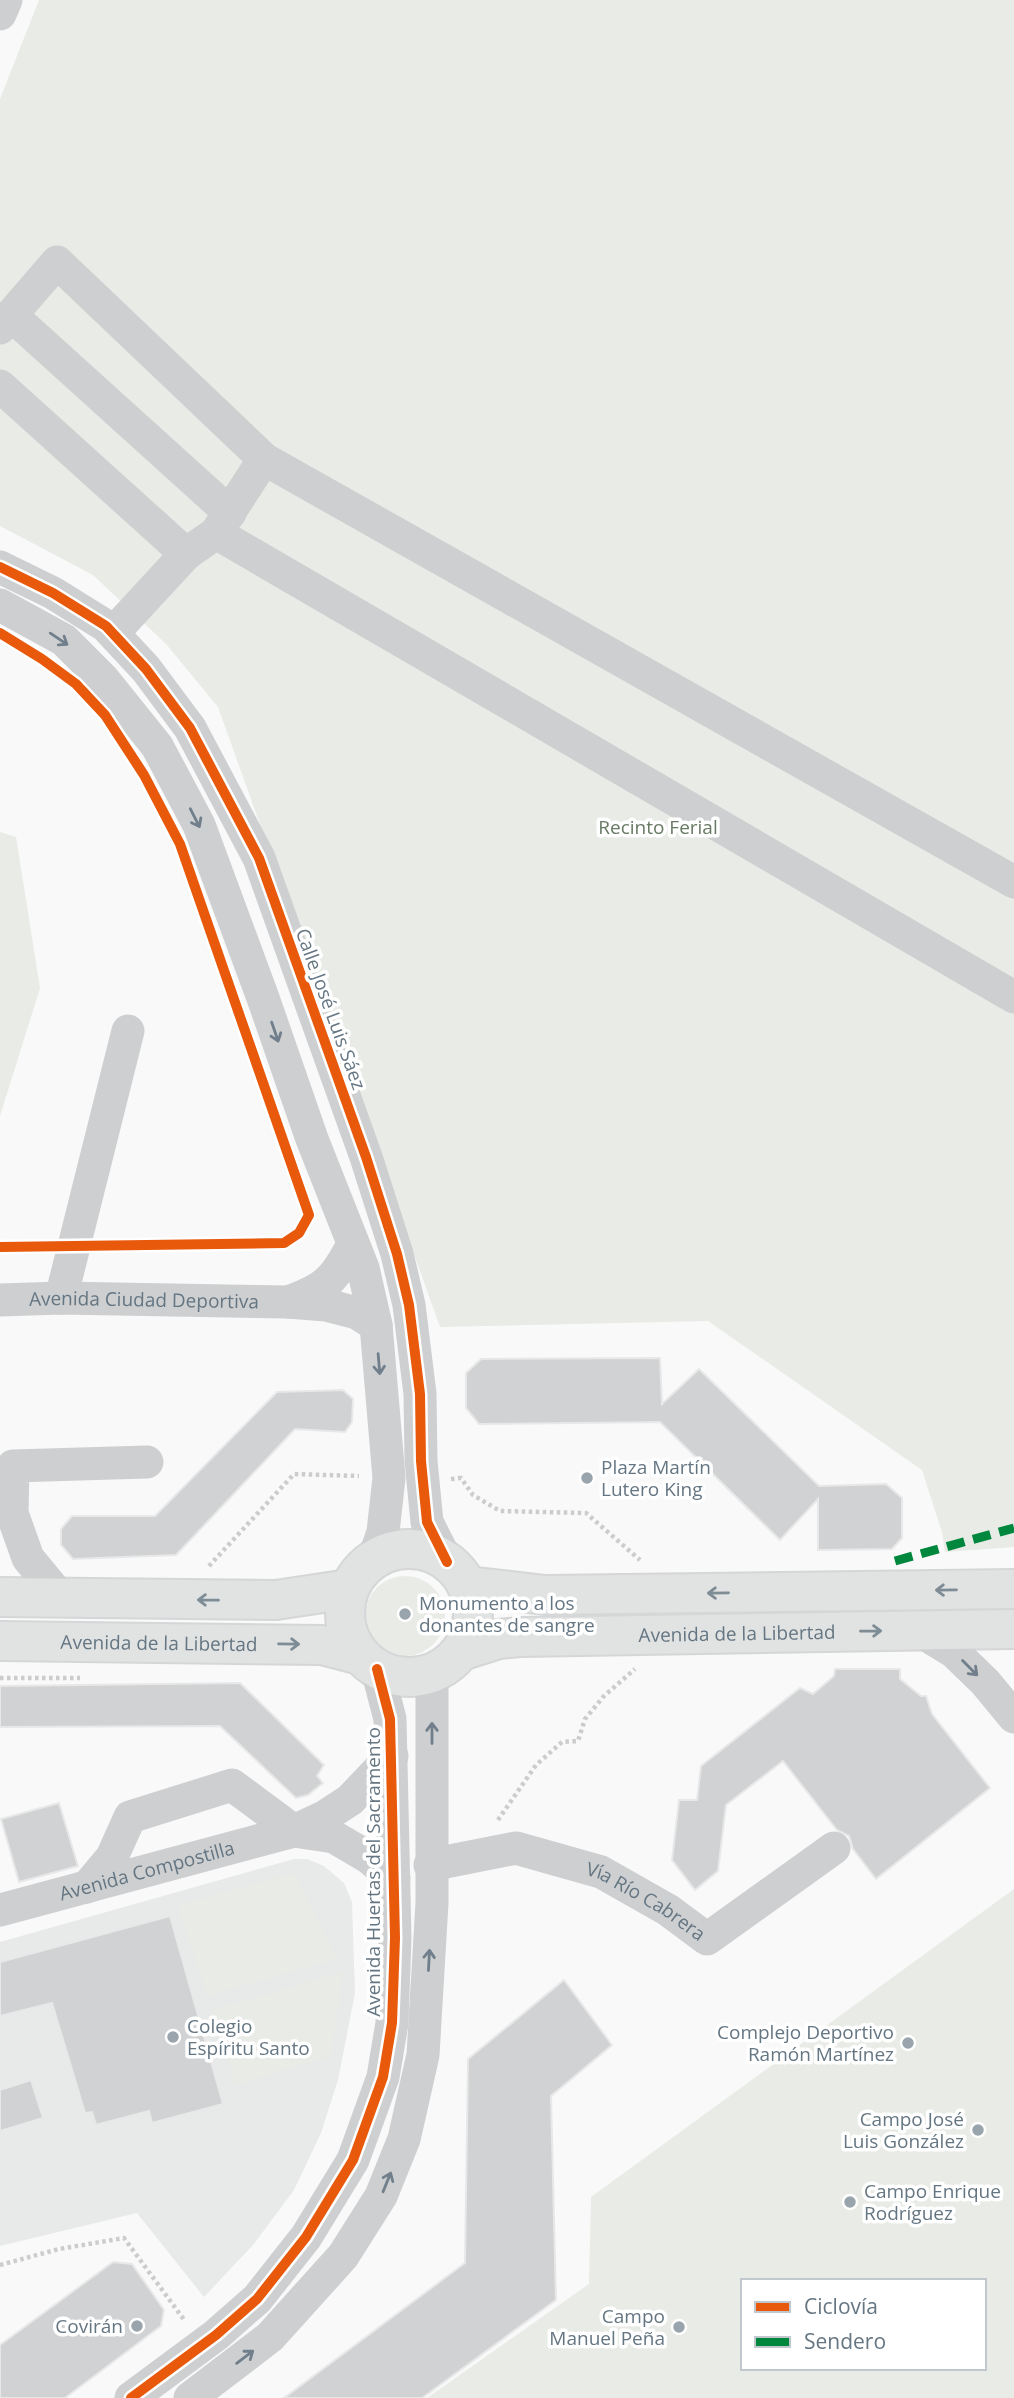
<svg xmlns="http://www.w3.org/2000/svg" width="1014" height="2398" viewBox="0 0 1014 2398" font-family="'Open Sans',sans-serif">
<rect width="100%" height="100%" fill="#f9f9f9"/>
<polygon fill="#e8e9e9" points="294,1859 307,1859 324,1866 344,1883 352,1902 355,1993 338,2080 321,2133 294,2190 253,2245 204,2297 137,2213 0,2246 0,1942"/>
<g fill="#e8ebe6" fill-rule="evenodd">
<polygon points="39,0 1014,0 1014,1547 945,1552 942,1532 922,1470 708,1321 440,1327 218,707 166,644 93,575 0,526 0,99"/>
<polygon points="0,832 16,837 40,988 0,1116"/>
<circle cx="405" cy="1616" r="40"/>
<polygon points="294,1873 337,1959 207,1996 178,1905"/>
<path d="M1014 1889V2398H427L589 2284 591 2197ZM743 2281H984V2368H743Z"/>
<polygon points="343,1972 331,2056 236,2085 212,2010"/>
</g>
<g fill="#d0d2d3" stroke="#e8e8e8" stroke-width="2">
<polygon points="660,1358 662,1404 699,1369 819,1486 886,1484 902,1498 902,1538 892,1549 818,1550 818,1499 780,1540 660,1422 479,1424 466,1408 466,1373 481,1359"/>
<polygon points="343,1390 353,1399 352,1422 345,1432 295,1429 176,1555 73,1559 61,1545 61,1529 72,1516 155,1516 277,1392"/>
<polygon points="835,1669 900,1669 900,1679 921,1696 926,1696 932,1714 990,1788 876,1879 853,1849 849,1836 837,1830 783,1761 726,1805 718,1871 695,1890 672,1860 679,1800 697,1800 701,1766 800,1688 813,1694 834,1676"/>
<polygon points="240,1683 324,1765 317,1776 323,1783 308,1795 296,1798 220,1726 0,1727 0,1686"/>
<polygon points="59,1803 78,1866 19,1882 1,1819"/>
<polygon points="170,1916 223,2104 152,2123 149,2111 96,2125 92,2112 85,2113 52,2003 0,2016 0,1962"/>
<polygon points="564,1980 612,2045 551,2096 556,2300 422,2398 284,2398 465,2263 468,2059"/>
<polygon points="31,2080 43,2118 0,2131 0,2090"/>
<polygon points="113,2262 132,2264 164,2310 161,2326 65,2398 0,2398 0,2345"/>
</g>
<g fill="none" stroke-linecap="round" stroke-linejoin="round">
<g stroke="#d5d6d7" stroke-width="42">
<g id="major">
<circle cx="409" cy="1613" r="64"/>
<polyline points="467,1586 545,1595 1014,1589"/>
<polyline points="0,1597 276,1600 349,1589"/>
<path id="s4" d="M0 1641 322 1645 360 1655"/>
<path id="s5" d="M461 1651 499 1639 519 1637 1014 1629"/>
</g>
</g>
<g stroke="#cbcccd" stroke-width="4.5" stroke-dasharray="3.5 3.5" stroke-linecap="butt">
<polyline points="451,1479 461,1478 473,1495 500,1511 586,1513 640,1560"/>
<polyline points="209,1566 294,1474 359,1476"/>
<polyline points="0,1678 80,1678"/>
<polyline points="498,1820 536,1765 562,1742 578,1741 585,1719 604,1696 635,1669"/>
<polyline points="0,2265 59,2249 124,2238 185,2321"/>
</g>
<g stroke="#cecfd0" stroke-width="33">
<polyline points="0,14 6,0"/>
<polyline points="11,315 230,513"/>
<polyline points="0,328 57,262 264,459 1014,882"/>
<polyline points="0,386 186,554 216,533 1014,997"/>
<polyline points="218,530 264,459"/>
<polyline points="0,567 53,593 106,626 146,669 190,728 259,858 366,1157 397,1254 409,1305 420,1394 421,1461 427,1522 447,1562"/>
<polyline points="0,605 64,640 104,680 157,746 199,825 263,998 312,1139 363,1268 376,1325 389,1478 383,1532 374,1559"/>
<polyline points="113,633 186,554"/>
<polyline points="61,1298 128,1031"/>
<path id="s1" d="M0 1300 61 1298 288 1302 326 1305 357 1313 376 1325"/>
<path d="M288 1302C326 1289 335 1279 353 1244"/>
<polyline points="61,1598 28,1558 12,1513 13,1466 147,1462"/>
<polyline points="918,1630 954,1652 985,1682 1014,1717"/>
<path id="s2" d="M430 1865 516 1848 601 1872 668 1910 707 1939 834 1848"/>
<polyline points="87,1887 112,1857 130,1817 232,1785 294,1831 334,1837 368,1857 394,1879"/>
<path id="s3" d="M0 1910 294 1831 324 1817 350 1800 392 1756"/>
<polyline points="131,2398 216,2335 257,2299 306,2237 353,2160 383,2077 392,2023 395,1938 390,1719 377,1669"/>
<polyline points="190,2398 270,2337 343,2256 381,2196 404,2139 423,2055 432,1903 432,1674"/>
</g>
<use href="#major" stroke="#e1e2e2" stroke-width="38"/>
<polyline stroke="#00873e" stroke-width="9" stroke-dasharray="18 9" stroke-linecap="butt" points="895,1561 1014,1528"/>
<g stroke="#fff" stroke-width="15">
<g id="cycleway">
<polyline points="0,567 53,593 106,626 146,669 190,728 259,858 366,1157 397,1254 409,1305 420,1394 421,1461 427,1522 447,1562"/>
<polyline points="0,633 42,659 76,684 105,715 144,775 180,844 309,1215 299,1233 284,1243 0,1247"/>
<polyline points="131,2398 216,2335 257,2299 306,2237 353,2160 383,2077 392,2023 395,1938 390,1719 377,1669"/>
</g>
</g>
<use href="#cycleway" stroke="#e8590c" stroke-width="10"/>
</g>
<defs><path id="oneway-shaft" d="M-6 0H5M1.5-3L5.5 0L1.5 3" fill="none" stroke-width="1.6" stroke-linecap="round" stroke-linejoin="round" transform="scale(1.75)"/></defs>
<g stroke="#707f8b">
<use href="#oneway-shaft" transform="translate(59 639) rotate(34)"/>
<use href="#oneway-shaft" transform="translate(195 818) rotate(63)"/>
<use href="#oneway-shaft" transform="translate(275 1032) rotate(71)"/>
<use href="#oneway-shaft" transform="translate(379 1364) rotate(85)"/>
<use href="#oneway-shaft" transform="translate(970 1668) rotate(45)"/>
<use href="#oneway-shaft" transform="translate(432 1733) rotate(-90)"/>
<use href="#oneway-shaft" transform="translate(429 1960) rotate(-87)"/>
<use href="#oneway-shaft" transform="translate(387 2182) rotate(-68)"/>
<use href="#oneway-shaft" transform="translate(245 2357) rotate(-37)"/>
</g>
<g stroke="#7e8c96">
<use href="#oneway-shaft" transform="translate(946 1590) rotate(179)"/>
<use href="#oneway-shaft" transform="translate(718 1593) rotate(179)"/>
<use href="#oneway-shaft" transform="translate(208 1600) rotate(-179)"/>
<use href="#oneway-shaft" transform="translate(871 1631) rotate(-1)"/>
<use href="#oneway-shaft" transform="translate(289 1644) rotate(1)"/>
</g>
<g fill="#99a4ac" stroke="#fff" stroke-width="2.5">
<circle cx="587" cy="1478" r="7"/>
<circle cx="405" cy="1614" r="7"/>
<circle cx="173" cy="2037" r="7"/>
<circle cx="908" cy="2043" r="7"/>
<circle cx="978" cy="2130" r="7"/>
<circle cx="850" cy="2202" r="7"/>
<circle cx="137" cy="2326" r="7"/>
<circle cx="679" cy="2327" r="7"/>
</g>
<g text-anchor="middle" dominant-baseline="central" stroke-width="7" stroke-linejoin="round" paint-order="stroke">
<g font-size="19" fill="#687a64" stroke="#fff">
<text x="658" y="827">Recinto Ferial</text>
</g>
<g font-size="19" fill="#657683" stroke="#fff">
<text transform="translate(331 1009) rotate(70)">Calle José Luis Sáez</text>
<text stroke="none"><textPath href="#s1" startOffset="144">Avenida Ciudad Deportiva</textPath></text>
<text stroke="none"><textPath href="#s5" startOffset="278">Avenida de la Libertad</textPath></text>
<text stroke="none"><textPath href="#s4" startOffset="159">Avenida de la Libertad</textPath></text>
<text stroke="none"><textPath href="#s3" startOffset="152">Avenida Compostilla</textPath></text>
<text transform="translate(373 1872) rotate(-90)">Avenida Huertas del Sacramento</text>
<text stroke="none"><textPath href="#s2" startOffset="229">Vía Río Cabrera</textPath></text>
</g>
<g font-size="19" fill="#657683" stroke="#fff" text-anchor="start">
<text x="601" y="1467">Plaza Martín<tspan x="601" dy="22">Lutero King</tspan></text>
<text x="419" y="1603">Monumento a los<tspan x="419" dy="22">donantes de sangre</tspan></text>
<text x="187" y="2026">Colegio<tspan x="187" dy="22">Espíritu Santo</tspan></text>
<text x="894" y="2032" text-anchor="end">Complejo Deportivo<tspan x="894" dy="22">Ramón Martínez</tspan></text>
<text x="964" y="2119" text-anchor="end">Campo José<tspan x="964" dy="22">Luis González</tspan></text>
<text x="864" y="2191">Campo Enrique<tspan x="864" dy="22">Rodríguez</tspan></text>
<text x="665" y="2316" text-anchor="end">Campo<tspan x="665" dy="22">Manuel Peña</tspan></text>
<text x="123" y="2326" text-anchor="end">Covirán</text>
</g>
</g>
<rect x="741" y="2279" width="245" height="91" fill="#ffffff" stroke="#c1c8cd" stroke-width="2"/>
<rect x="755" y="2302" width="35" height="10" fill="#e8590c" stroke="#c1c8cd" stroke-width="2"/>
<text x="804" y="2314" font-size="21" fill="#657683">Ciclovía</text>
<rect x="755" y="2337" width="35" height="10" fill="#00873e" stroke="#c1c8cd" stroke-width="2"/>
<text x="804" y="2349" font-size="21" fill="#657683">Sendero</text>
</svg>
